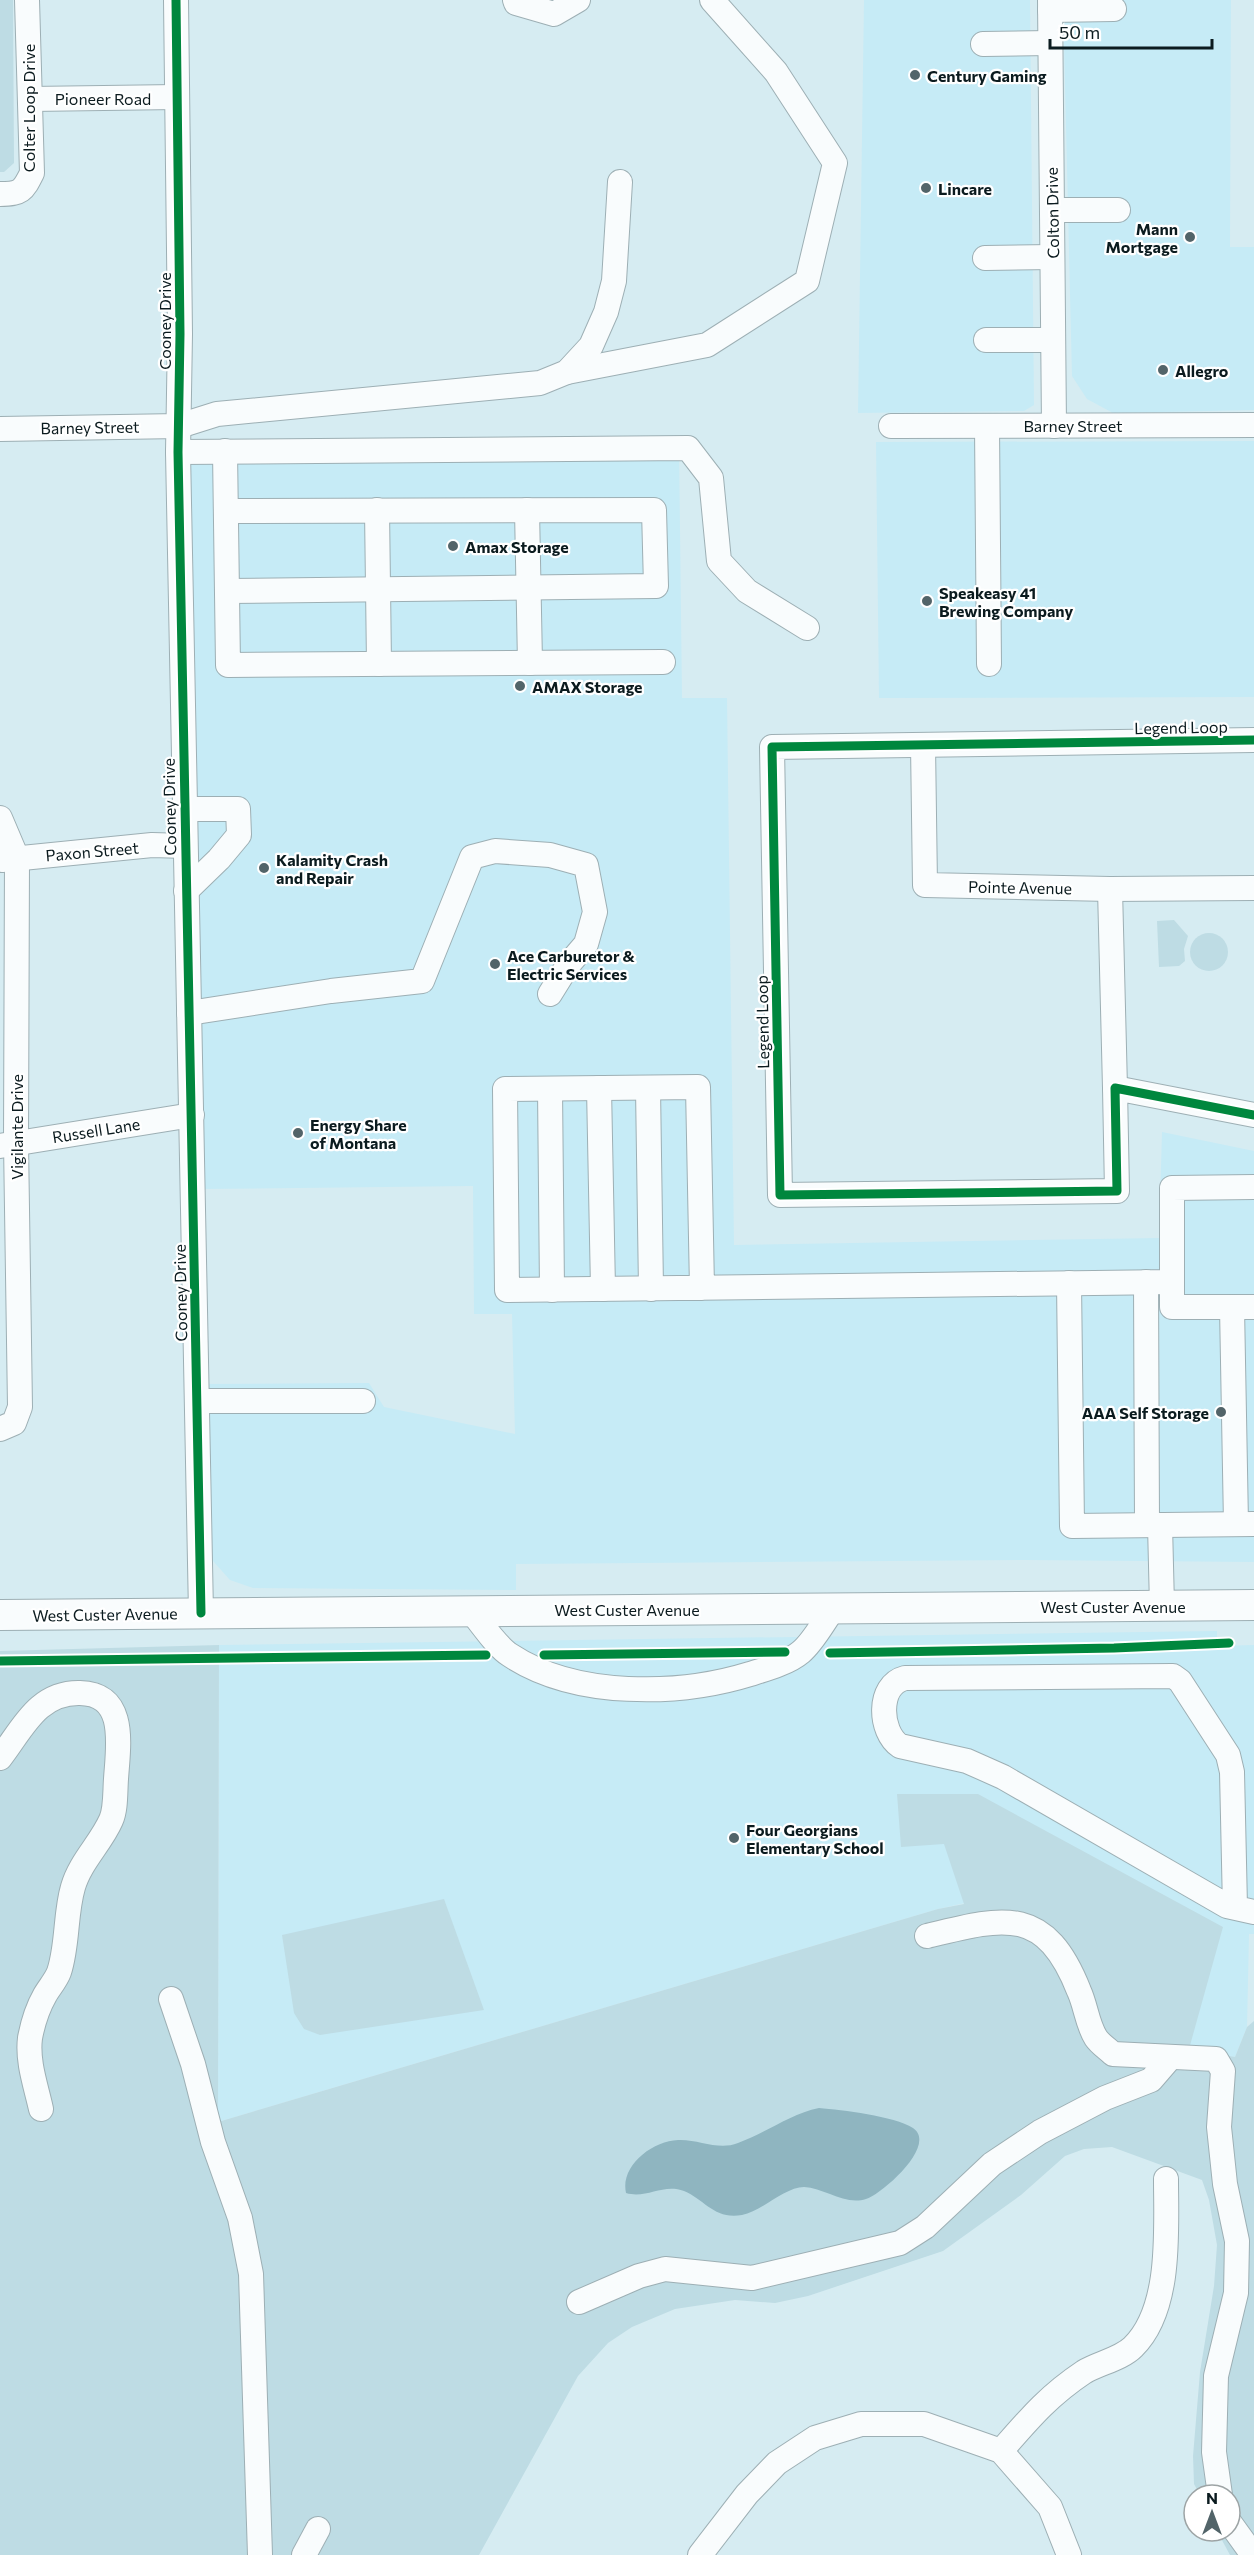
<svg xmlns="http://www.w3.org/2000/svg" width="1254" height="2555" viewBox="0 0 1254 2555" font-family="Commissioner,sans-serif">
<rect width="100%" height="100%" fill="#d6ecf2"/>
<g fill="#c6ebf6">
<polygon points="864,0 1030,0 1034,405 1024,411 858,413"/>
<polygon points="1063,0 1231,0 1230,247 1254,247 1254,410 1113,413 1087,399 1072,376"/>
<polygon points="1254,441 1254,697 879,698 876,442"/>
<polygon points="679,445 682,698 727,698 734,1245 1159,1238 1162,1132 1254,1151 1254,1562 1027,1560 516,1564 516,1590 253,1588 230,1580 213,1561 206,1538 204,1384 369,1383 384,1407 515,1434 512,1314 474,1314 473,1186 201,1189 178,452"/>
<polygon points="1217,1631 1217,1646 1254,1645 1254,1934 1249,1934 1247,2027 1235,2057 1189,2050 965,1903 938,1909 218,2122 219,1645"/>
</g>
<g fill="#bedce4">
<polygon points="0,0 13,0 14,163 4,172 0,172"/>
<polygon points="1174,920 1188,936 1184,949 1185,961 1179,966 1159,967 1157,921"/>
<circle cx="1209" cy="952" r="19"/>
<polygon points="219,1645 218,2122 938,1909 964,1904 944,1844 901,1847 897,1794 978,1794 1223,1927 1189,2049 1235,2057 1247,2027 1254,2021 1254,2555 1230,2555 1217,2531 1230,2531 1230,2495 1200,2495 1194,2484 1193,2456 1200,2372 1214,2286 1217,2245 1209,2200 1202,2180 1112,2147 1084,2149 1065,2156 1021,2195 943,2251 808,2296 775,2303 735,2300 675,2309 632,2327 608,2343 578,2376 479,2555 0,2555 0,1651"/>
<polygon points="444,1899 484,2010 320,2035 304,2029 294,2013 282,1935"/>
</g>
<path fill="#8fb5c0" d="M819 2108C842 2110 894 2116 913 2128 938 2145 882 2194 866 2199 845 2206 825 2188 804 2187 785 2187 762 2211 742 2215 715 2220 705 2200 684 2191 663 2183 647 2199 626 2193 620 2166 652 2141 678 2140 699 2139 718 2151 738 2143 766 2133 790 2114 819 2108Z"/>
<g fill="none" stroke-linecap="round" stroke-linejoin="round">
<g stroke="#9dafb4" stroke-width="26">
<g id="minor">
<polyline points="176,0 180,334 178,452 201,1613"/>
<polyline points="515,0 516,3 554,14 578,0"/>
<polyline points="1050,0 1054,426"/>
<polyline points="1050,10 1114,9"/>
<polyline points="983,44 1050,43"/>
<polyline points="30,99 177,97"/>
<path d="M0 194C21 194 23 191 32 173L27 0"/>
<polyline points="1052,210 1118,210"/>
<polyline points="985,258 1052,257"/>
<polyline points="986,340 1053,340"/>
<polyline points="567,372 707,345 807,281 835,163 776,72 712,0"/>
<polyline points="891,426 1254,425"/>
<polyline points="987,426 989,664"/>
<polyline points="0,429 179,426 217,414 540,383 567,372 591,346 606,312 614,281 620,182"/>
<polyline points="225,451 228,665 663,662"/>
<polyline points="178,452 688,448 711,478 719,561 747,591 807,628"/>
<polyline points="377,510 379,664"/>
<polyline points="527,510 530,663"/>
<polyline points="226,511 654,510 656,586 227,591"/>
<polyline points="1254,740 772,747 780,1195 1117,1191 1115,1088 1254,1115"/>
<polyline points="923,745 925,885 1110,889 1254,888"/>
<polyline points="184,809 238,809 239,835 219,859 186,891"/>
<polyline points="0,818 17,858 16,1143 20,1407 14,1423 0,1429"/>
<polyline points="2,860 152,845 185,846"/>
<polyline points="1110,889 1115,1088"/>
<polyline points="189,1013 331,991 422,981 472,857 495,851 550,855 586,865 595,912 586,944 568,965 550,994"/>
<polyline points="599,1088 603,1289"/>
<polyline points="648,1088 651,1289"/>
<polyline points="550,1089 552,1290"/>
<polyline points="0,1146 192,1115"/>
<polyline points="1146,1282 1147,1525"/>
<polyline points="1172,1282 1172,1307 1254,1307"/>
<polyline points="1069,1283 1072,1526 1254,1524"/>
<polyline points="702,1288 698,1087 505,1089 507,1290 1172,1282 1172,1188 1254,1187"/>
<polyline points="1232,1307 1236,1524"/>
<polyline points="197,1401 363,1401"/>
<polyline points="1160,1525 1162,1606"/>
<path d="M471 1611C481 1623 497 1647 510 1655 575 1698 679 1696 750 1674 766 1669 788 1663 801 1652 814 1641 824 1621 834 1608"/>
<path d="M0 1758C22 1730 37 1692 80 1693 128 1694 118 1747 116 1779 115 1792 116 1809 111 1820 101 1843 80 1862 73 1887 65 1914 68 1945 59 1972 56 1980 49 1988 45 1995 37 2009 33 2022 30 2038 27 2062 36 2086 41 2109"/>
<path d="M1235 1907 1232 1772 1228 1755 1180 1681 1173 1676 905 1678C877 1685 879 1732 900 1746L967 1761 1003 1777 1227 1906 1254 1912"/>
<path d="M927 1936C1004 1917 1045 1905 1079 1991 1086 2006 1087 2024 1096 2038 1100 2044 1108 2049 1113 2054L1216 2059 1223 2071 1219 2127 1225 2184 1237 2241 1236 2293 1216 2376 1214 2452 1220 2495"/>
<polyline points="171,1999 193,2064 213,2142 240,2218 251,2274 260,2555"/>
<polyline points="579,2302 639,2276 665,2269 752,2278 900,2243 925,2227 992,2164 1040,2132 1105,2098 1151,2080 1170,2058"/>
<path d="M1001 2451C1029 2419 1048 2396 1084 2372 1099 2363 1121 2359 1133 2347 1172 2309 1166 2229 1166 2179"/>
<polyline points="1230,2523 1253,2555"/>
<polyline points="304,2555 318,2529"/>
<polyline points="700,2555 747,2494 777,2463 815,2438 861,2424 924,2424 1001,2451 1050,2507 1069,2555"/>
</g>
</g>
<g stroke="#9dafb4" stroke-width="32">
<polyline id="major" points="0,1615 1254,1605"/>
</g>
<use href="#minor" stroke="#f9fcfd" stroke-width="24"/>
<use href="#major" stroke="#f9fcfd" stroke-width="30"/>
<g stroke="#fff" stroke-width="13">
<g id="cycleway">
<polyline points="176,0 180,334 178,452 201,1613"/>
<polyline points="1254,740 772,747 780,1195 1117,1191 1115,1088 1254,1115"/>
<polyline points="830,1653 1114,1648 1229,1643"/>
<polyline points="544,1655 785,1652"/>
<polyline points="0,1661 486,1655"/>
</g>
</g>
<use href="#cycleway" stroke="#00873e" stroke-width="9"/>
</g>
<g fill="#526469" stroke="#fff" stroke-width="2">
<circle cx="915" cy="75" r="6"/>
<circle cx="926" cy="188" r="6"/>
<circle cx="1190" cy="237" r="6"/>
<circle cx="1163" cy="370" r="6"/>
<circle cx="453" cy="546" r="6"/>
<circle cx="927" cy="601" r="6"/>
<circle cx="520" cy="686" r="6"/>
<circle cx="264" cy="868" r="6"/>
<circle cx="495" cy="964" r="6"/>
<circle cx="298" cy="1133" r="6"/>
<circle cx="1221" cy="1412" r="6"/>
<circle cx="734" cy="1838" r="6"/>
</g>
<g text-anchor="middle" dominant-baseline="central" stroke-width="4.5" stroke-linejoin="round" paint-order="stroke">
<g font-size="16" font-weight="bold" fill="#0b1b1f" stroke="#fff" text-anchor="start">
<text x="927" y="75">Century Gaming</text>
<text x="938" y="188">Lincare</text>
<text x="1178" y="228" text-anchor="end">Mann<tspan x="1178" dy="18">Mortgage</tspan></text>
<text x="1175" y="370">Allegro</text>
<text x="465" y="546">Amax Storage</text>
<text x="939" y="592">Speakeasy 41<tspan x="939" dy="18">Brewing Company</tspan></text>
<text x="532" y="686">AMAX Storage</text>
<text x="276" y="859">Kalamity Crash<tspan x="276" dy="18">and Repair</tspan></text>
<text x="507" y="955">Ace Carburetor &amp;<tspan x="507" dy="18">Electric Services</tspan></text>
<text x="310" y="1124">Energy Share<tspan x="310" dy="18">of Montana</tspan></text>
<text x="1209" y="1412" text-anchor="end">AAA Self Storage</text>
<text x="746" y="1829">Four Georgians<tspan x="746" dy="18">Elementary School</tspan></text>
</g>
<g font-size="16" fill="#0b1b1f" stroke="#fff">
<text x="103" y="98">Pioneer Road</text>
<text transform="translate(28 108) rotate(-90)">Colter Loop Drive</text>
<text transform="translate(1052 213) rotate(-91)">Colton Drive</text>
<text transform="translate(164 321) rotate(-90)">Cooney Drive</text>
<text x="1073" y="425">Barney Street</text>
<text transform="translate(90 427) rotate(-1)">Barney Street</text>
<text transform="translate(1181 727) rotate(-1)">Legend Loop</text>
<text transform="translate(169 807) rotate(-91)">Cooney Drive</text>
<text transform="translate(92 851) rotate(-5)">Paxon Street</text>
<text transform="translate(1020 887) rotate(1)">Pointe Avenue</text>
<text transform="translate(762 1022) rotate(-91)">Legend Loop</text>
<text transform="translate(16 1127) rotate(-90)">Vigilante Drive</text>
<text transform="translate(96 1130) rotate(-9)">Russell Lane</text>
<text transform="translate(180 1293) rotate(-91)">Cooney Drive</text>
<text x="1113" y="1606">West Custer Avenue</text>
<text x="627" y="1609">West Custer Avenue</text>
<text transform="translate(105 1614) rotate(-1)">West Custer Avenue</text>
</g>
</g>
<g transform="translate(1212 2513)"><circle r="28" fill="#ffffff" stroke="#9da4a5" stroke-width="1.5"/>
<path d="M0-4.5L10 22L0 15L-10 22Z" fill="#526469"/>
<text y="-9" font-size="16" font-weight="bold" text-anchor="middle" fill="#0b1b1f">N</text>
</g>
<path d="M1050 39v9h162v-9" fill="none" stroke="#0b1b1f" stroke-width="3"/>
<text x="1059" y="39" font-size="18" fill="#0b1b1f" stroke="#ffffff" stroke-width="4.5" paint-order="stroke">50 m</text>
</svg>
